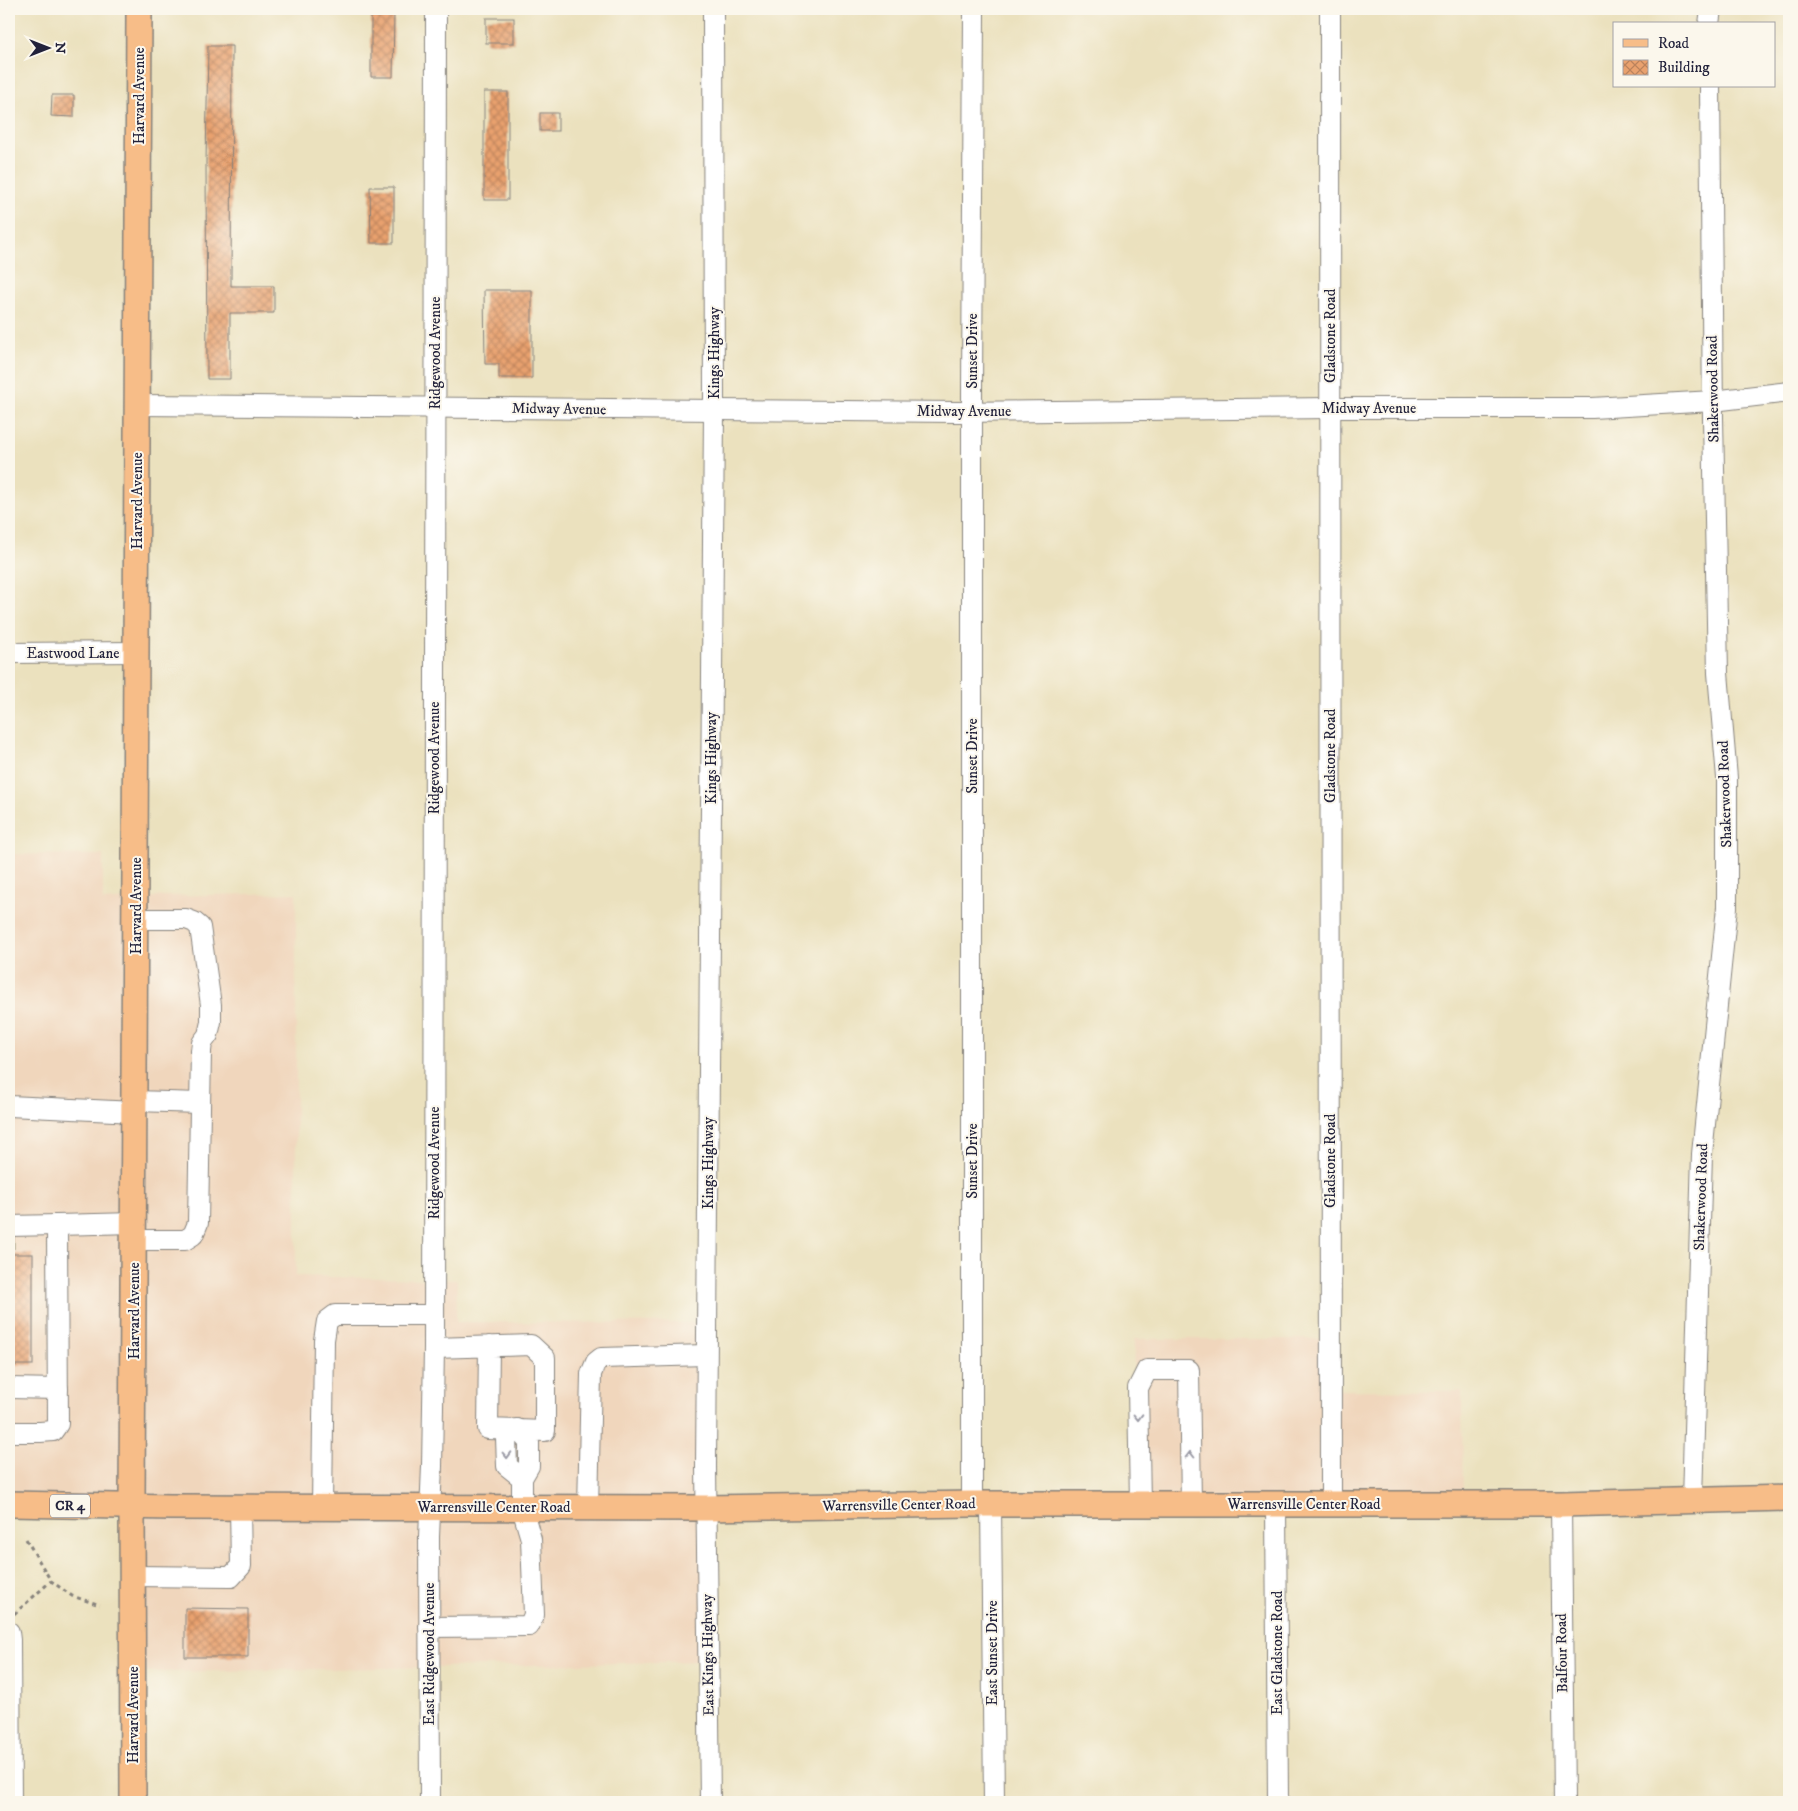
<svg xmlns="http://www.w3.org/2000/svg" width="1798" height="1811" viewBox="0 0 1798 1811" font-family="'IM FELL DW Pica',serif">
<defs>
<pattern id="building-cross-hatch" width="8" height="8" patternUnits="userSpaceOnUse" patternTransform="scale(1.25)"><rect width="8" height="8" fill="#e9a16e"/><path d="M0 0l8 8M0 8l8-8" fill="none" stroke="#bc835c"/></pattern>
</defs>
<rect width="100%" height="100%" fill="#fbf7ec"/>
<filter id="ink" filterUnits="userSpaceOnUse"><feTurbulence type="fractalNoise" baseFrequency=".02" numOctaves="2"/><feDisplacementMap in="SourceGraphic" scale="10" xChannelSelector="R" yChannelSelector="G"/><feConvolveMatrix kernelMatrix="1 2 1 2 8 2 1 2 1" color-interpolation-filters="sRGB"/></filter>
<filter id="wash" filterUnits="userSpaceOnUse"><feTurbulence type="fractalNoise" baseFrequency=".0096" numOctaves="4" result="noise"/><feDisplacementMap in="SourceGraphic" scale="20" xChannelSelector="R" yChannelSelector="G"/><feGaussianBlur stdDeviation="1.12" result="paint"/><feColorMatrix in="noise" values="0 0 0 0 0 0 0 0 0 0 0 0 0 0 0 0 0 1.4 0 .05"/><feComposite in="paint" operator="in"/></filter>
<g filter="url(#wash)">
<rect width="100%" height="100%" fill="#ebe1be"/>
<g fill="#f0d6bc">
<polygon points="9,854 103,855 103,901 167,896 296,893 296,1276 457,1280 456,1322 707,1323 708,1661 445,1667 161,1672 133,1671 132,1506 9,1504"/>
<polygon points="1134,1339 1330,1339 1331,1390 1462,1391 1463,1504 1132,1504"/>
</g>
<g id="blocks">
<g fill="url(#building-cross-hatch)">
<polygon points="371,13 394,13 393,77 371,77"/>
<rect x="486" y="18" width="28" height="25"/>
<polygon points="208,46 232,46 231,286 274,286 274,313 230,313 230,379 207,379 206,162"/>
<rect x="484" y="92" width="24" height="108"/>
<polygon points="52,95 74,95 74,117 51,116"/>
<rect x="540" y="113" width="18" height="18"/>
<polygon points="370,187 394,187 394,243 371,243"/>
<polygon points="484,290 532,290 532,378 499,378 499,364 485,364"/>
<rect x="9" y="1254" width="24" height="111"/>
<polygon points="185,1608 248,1609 248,1657 185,1657"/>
</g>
</g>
</g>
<g filter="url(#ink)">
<use href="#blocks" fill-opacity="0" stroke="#86827c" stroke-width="1"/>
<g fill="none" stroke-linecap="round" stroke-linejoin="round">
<polyline stroke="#c3bba4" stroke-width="20" stroke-dasharray="20 10" stroke-linecap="butt" points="9,1239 15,1239"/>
<g stroke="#86827c" stroke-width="22">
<g id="minor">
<polyline points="1330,9 1331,1504"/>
<polyline points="1709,24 1711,9"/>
<polyline points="137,405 957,412 1330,408 1592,408 1713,401 1789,392"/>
<polyline points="9,653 137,652"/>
<polyline points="135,1101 200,1103"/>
<polyline points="9,1106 135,1112"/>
<polyline points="9,1226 57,1225"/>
<polyline points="134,1240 185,1240 193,1235 198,1223 201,1051 202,1043 208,1035 211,1022 211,1005 200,927 194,922 186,919 136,919"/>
<polyline points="434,1348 531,1345 545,1358 545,1431 488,1429 489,1346"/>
<polyline points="9,1388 58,1389"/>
<polyline points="517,1429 506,1438 507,1466 522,1478"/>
<polyline points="9,1432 40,1432 53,1431 58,1424 57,1225 134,1223"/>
<polyline points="1692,1500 1702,1154 1727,907 1727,778 1718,673 1713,418 1710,86"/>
<polyline points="972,1504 972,393 974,9"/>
<polyline points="991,1504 994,1802"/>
<polyline points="1140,1504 1138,1388 1147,1370 1189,1370 1191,1504"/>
<polyline points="1276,1504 1278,1802"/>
<polyline points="1561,1504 1564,1802"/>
<polyline points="322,1507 324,1340 327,1321 335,1315 433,1315"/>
<polyline points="588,1508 591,1374 596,1362 601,1358 706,1355"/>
<polyline points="132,1576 231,1577 241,1566 240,1507"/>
<polyline points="429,1627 529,1626 534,1615 531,1539 522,1508 522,1478 529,1466 529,1442 517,1429"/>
<polyline points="9,1632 10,1640 11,1802"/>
<polyline points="430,1802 429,1537 432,1466 434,1348 436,9"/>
<polyline points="710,1802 706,1466 714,411 713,9"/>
</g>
</g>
<g stroke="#86827c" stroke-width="28">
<g id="major">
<polyline points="9,1504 171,1507 706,1508 972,1504 1561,1504 1789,1498"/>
<polyline points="133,1802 132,1506 139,9"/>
</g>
</g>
<g stroke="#86827c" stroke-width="3" stroke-dasharray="4 4" stroke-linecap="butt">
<polyline points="26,1539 51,1581 72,1596 100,1605"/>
<polyline points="14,1614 51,1581"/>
</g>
<use href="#minor" stroke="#fff" stroke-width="20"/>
<use href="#major" stroke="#f7bd88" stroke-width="25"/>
</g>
<defs><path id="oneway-chevron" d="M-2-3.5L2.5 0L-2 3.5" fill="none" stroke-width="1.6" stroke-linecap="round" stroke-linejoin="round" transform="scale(1.25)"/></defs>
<g stroke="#9c9ca7">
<use href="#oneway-chevron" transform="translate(1138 1417) rotate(89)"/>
<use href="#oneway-chevron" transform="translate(507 1455) rotate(88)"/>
<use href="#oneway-chevron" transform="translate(1190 1455) rotate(-90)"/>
</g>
</g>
<g text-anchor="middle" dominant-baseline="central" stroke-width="4" stroke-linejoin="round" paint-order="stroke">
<rect fill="#fbf7ec" stroke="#636270" stroke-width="1" x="50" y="1494.5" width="40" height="23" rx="4"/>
<g font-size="14" font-weight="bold" fill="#22223b">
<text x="70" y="1506">CR 4</text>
</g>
<g font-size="15" fill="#22223b" stroke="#fbf7ec">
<text transform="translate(139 96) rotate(-90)">Harvard Avenue</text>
<text transform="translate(1330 336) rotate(-90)">Gladstone Road</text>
<text transform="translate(972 351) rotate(-90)">Sunset Drive</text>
<text transform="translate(435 353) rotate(-90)">Ridgewood Avenue</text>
<text transform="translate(714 353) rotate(-90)">Kings Highway</text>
<text transform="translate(1713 389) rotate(-91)">Shakerwood Road</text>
<text x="1369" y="408">Midway Avenue</text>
<text transform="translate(559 409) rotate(1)">Midway Avenue</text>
<text x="964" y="411">Midway Avenue</text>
<text transform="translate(137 501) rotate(-90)">Harvard Avenue</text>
<text x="73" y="653">Eastwood Lane</text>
<text transform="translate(972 756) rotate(-90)">Sunset Drive</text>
<text transform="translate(1330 756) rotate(-90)">Gladstone Road</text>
<text transform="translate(434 758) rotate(-90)">Ridgewood Avenue</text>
<text transform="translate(711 758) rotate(-90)">Kings Highway</text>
<text transform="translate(1725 794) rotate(-92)">Shakerwood Road</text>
<text transform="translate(136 906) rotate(-90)">Harvard Avenue</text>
<text transform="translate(972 1161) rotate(-90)">Sunset Drive</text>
<text transform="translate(1330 1161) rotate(-90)">Gladstone Road</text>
<text transform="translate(434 1163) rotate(-90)">Ridgewood Avenue</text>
<text transform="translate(708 1163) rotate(-90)">Kings Highway</text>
<text transform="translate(1701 1197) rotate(-88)">Shakerwood Road</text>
<text transform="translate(134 1311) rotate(-90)">Harvard Avenue</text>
<text x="1304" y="1504">Warrensville Center Road</text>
<text transform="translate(899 1505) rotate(-1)">Warrensville Center Road</text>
<text x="494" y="1507">Warrensville Center Road</text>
<text transform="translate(992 1653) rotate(-90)">East Sunset Drive</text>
<text transform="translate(1277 1653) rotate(-90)">East Gladstone Road</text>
<text transform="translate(1562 1653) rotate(-91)">Balfour Road</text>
<text transform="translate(429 1654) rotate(-90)">East Ridgewood Avenue</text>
<text transform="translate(708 1655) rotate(-91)">East Kings Highway</text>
<text transform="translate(133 1715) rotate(-90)">Harvard Avenue</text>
</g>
</g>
<rect width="1798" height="1811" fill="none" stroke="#fbf7ec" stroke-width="30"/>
<rect x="1613" y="22" width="162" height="65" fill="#fbf7ec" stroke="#a4a2a5"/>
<rect x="1623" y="39" width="25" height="8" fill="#f7bd88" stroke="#a4a2a5"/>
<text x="1658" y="48" font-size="15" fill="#22223b">Road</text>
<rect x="1623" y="60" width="25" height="15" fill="url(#building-cross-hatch)" stroke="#a4a2a5"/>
<text x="1658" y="72" font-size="15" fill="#22223b">Building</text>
<g transform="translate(48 48) rotate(90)" stroke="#fbf7ec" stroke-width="4" paint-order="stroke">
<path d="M0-4L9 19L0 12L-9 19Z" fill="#22223b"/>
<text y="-8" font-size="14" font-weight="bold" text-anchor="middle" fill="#22223b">N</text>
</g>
</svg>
